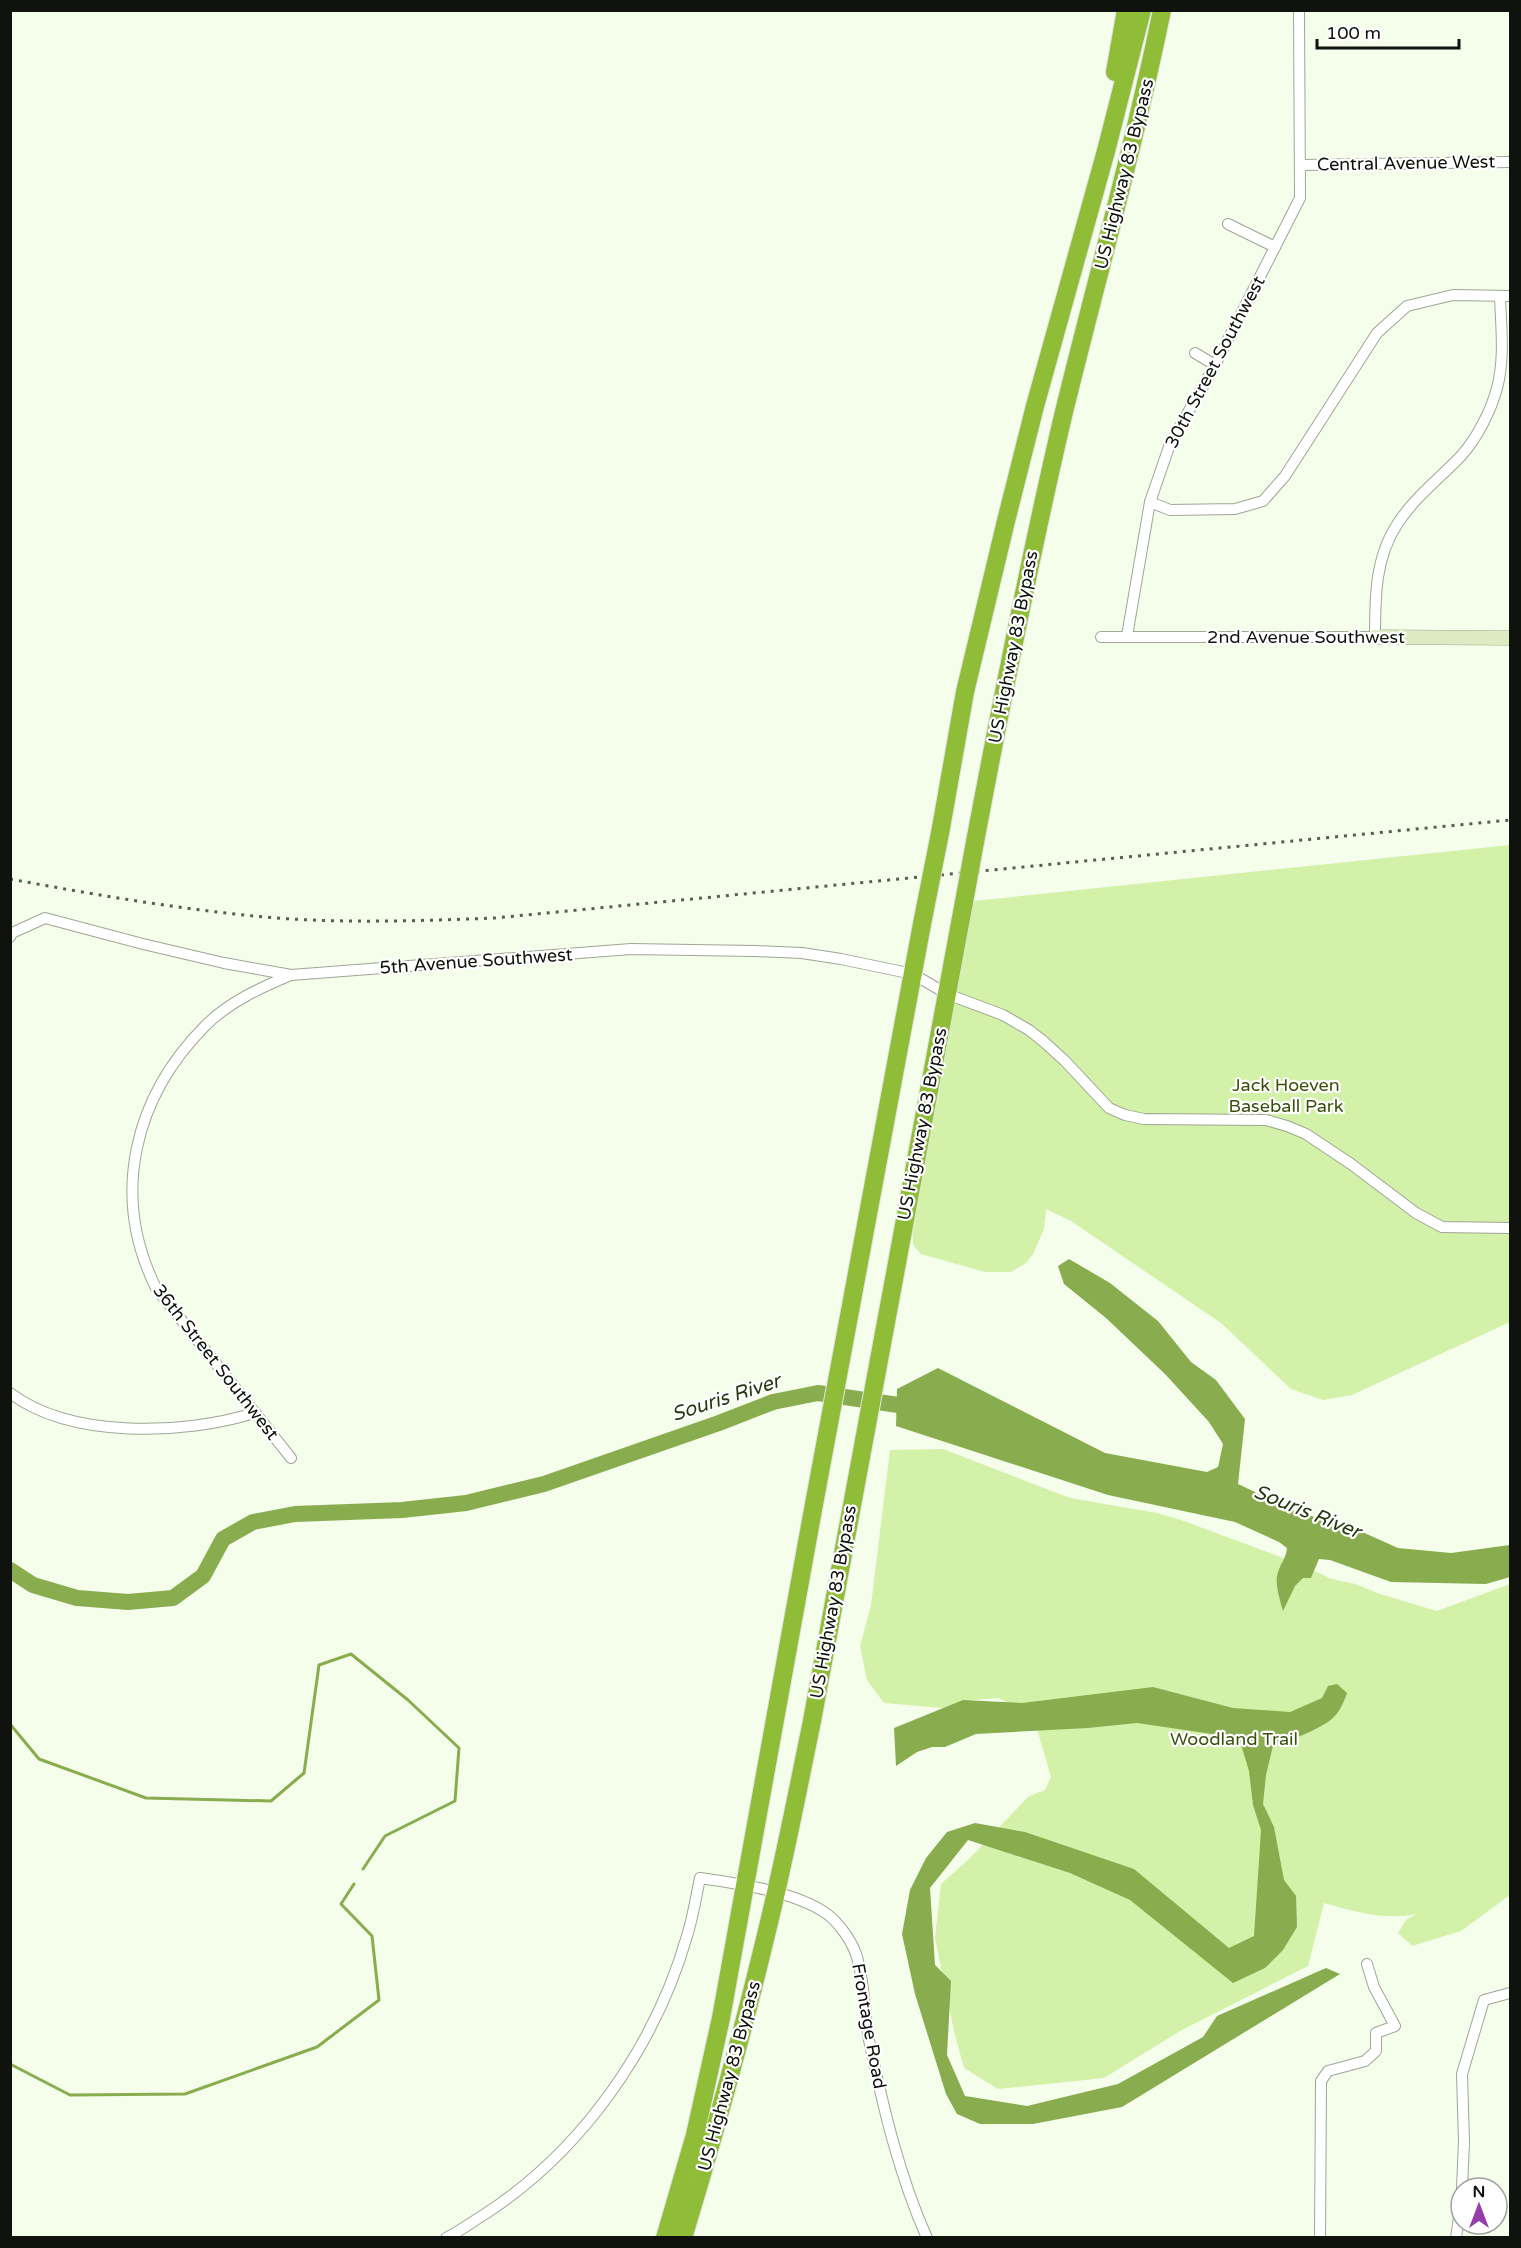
<svg xmlns="http://www.w3.org/2000/svg" width="1521" height="2248" viewBox="0 0 1521 2248" font-family="'Varela Round',sans-serif">
<rect width="100%" height="100%" fill="#f5fdeb"/>
<g fill="#d3f1a9">
<polygon points="1510,845 1510,1322 1352,1395 1323,1400 1291,1389 1221,1323 1071,1221 1046,1209 1044,1229 1033,1254 1026,1263 1011,1272 985,1272 921,1254 913,1245 913,1231 950,1009 974,901"/>
<path d="M943 1449 1070 1498 1157 1513 1181 1520 1297 1563 1332 1579 1355 1584 1380 1594 1437 1611 1510 1584V1895L1461 1931 1412 1946 1398 1933 1406 1920 1416 1914C1386 1921 1353 1911 1324 1903L1308 1966 1180 2031 1104 2078 998 2089 964 2068 954 2031 935 1938 941 1884 968 1860 1029 1796 1045 1790 1051 1777 1033 1715 998 1698 973 1700 942 1708 884 1703 867 1680 860 1646 871 1605 890 1450Z"/>
</g>
<g fill="#89ac4f">
<path d="M1069 1259 1110 1283 1158 1321 1191 1362 1216 1380 1245 1419 1238 1484 1295 1511 1360 1531 1398 1548 1451 1553 1510 1545V1577L1486 1584 1391 1582 1330 1560 1319 1559 1311 1578H1303L1295 1586 1283 1611C1280 1599 1274 1584 1278 1572 1281 1563 1286 1558 1287 1548L1279 1542 1235 1522 1108 1495 896 1426 897 1389 938 1368 1105 1453 1207 1472 1218 1467 1223 1444 1209 1422 1165 1374 1106 1318 1064 1284 1058 1266Z"/>
<path d="M1337 1684 1347 1693C1344 1702 1340 1711 1333 1718 1319 1730 1291 1740 1273 1746L1266 1775 1263 1804 1274 1827 1284 1880 1296 1896 1297 1927 1283 1950 1265 1968 1233 1983 1130 1900 1070 1873 968 1840 930 1888 935 1965 951 1981 947 2055 965 2096 1027 2106 1118 2084 1203 2037 1217 2016 1326 1968 1340 1974 1122 2107 1033 2124H980L957 2114 946 2094 915 1994 902 1934 910 1890 926 1858 947 1832 975 1823 1025 1832 1134 1869 1229 1948 1254 1936 1261 1830 1253 1805 1249 1771 1239 1738 1137 1723 1088 1728 976 1734 945 1747H932L917 1752 896 1766 894 1728 963 1700 1022 1703 1153 1687 1233 1708 1290 1712 1322 1698 1328 1686Z"/>
</g>
<g fill="none" stroke-linecap="round" stroke-linejoin="round">
<g stroke="#89ac4f" stroke-width="3">
<polyline points="10,1724 39,1759 146,1798 271,1801 304,1773 319,1665 351,1654 408,1700 459,1748 455,1801 385,1836 363,1869"/>
<polyline points="10,2064 70,2095 185,2094 317,2047 379,2000 372,1936 341,1904 354,1884"/>
</g>
<polyline stroke="#89ac4f" stroke-width="16" points="10,1570 33,1585 77,1598 128,1602 173,1598 203,1576 223,1539 253,1522 295,1514 402,1510 466,1503 544,1484 719,1423 773,1402 818,1393 898,1405 918,1412"/>
<g stroke="#9fa695" stroke-width="12">
<g id="street">
<polyline points="1301,165 1510,162"/>
<polyline points="1228,224 1275,247"/>
<polyline points="1195,353 1215,365"/>
<polyline points="1150,502 1170,510 1235,509 1263,501 1285,476 1377,333 1407,306 1453,295 1510,296"/>
<polyline points="1127,636 1150,502 1170,444 1215,365 1300,198 1299,10"/>
<path d="M1101 637H1375C1375 597 1375 557 1398 523 1415 497 1440 478 1461 456 1477 438 1491 411 1497 388 1505 359 1501 326 1500 297"/>
<polyline points="10,937 12,933 45,918 143,944 224,963 291,975 631,949 755,951 802,953 841,959 913,974 947,994 1003,1015 1029,1030 1043,1041 1065,1061 1109,1108 1125,1115 1144,1119 1266,1120 1287,1126 1306,1134 1351,1164 1416,1213 1442,1227 1510,1228"/>
<path d="M10 1393C71 1439 184 1435 254 1413"/>
<path d="M291 1458 156 1288C110 1195 134 1097 206 1025 229 1002 262 987 291 975"/>
<polyline points="1462,2188 1464,2142 1462,2074 1484,2000 1510,1993"/>
<path d="M446 2238C460 2231 472 2222 485 2214 582 2151 655 2047 687 1936 693 1917 696 1897 700 1878 736 1883 797 1892 827 1914 839 1923 851 1940 856 1954 865 1981 864 2012 869 2040 883 2107 899 2175 927 2238"/>
<polyline points="1320,2238 1321,2081 1328,2071 1365,2061 1376,2051 1376,2033 1395,2026 1374,1987 1367,1964"/>
<polyline points="1456,2238 1461,2204"/>
</g>
</g>
<g stroke="#9fa695" stroke-width="15">
<polyline id="secondary" points="1375,637 1510,638"/>
</g>
<g stroke="#e2e3e2" stroke-width="20">
<g id="highway">
<polyline points="1115,72 1126,10"/>
<polyline points="941,828 965,692 1006,521 1035,406 1106,151 1142,10"/>
<path d="M975 842C1002 699 1030 557 1063 416 1096 281 1134 147 1162 10"/>
<polyline points="665,2238 695,2135 721,2018 812,1515 922,924"/>
<path d="M683 2238C713 2139 741 2039 765 1939 783 1867 797 1794 812 1721L964 902"/>
</g>
</g>
<use href="#street" stroke="#fff" stroke-width="10"/>
<use href="#secondary" stroke="#ddebc3" stroke-width="14"/>
<use href="#highway" stroke="#8fbd38" stroke-width="18"/>
<path stroke="#585d53" stroke-width="3" stroke-dasharray="3 6" stroke-linecap="butt" d="M10 879C91 894 172 908 254 916 334 924 415 921 495 918L1510 820"/>
<g stroke="#e2e3e2" stroke-width="20" stroke-linecap="butt">
<g id="highway-bridge">
<polyline points="964,902 975,842"/>
<polyline points="922,924 941,828"/>
</g>
</g>
<use href="#highway-bridge" stroke="#8fbd38" stroke-width="18"/>
</g>
<g text-anchor="middle" dominant-baseline="central" stroke-width="4.5" stroke-linejoin="round" paint-order="stroke">
<g font-size="18" fill="#10130d" stroke="#fff">
<text transform="translate(1406 163) rotate(-1)">Central Avenue West</text>
<text transform="translate(1124 174) rotate(-76)">US Highway 83 Bypass</text>
<text transform="translate(1215 362) rotate(-62)">30th Street Southwest</text>
<text x="1306" y="637">2nd Avenue Southwest</text>
<text transform="translate(1013 647) rotate(-79)">US Highway 83 Bypass</text>
<text transform="translate(476 961) rotate(-4)">5th Avenue Southwest</text>
<text transform="translate(922 1124) rotate(-79)">US Highway 83 Bypass</text>
<text transform="translate(216 1362) rotate(52)">36th Street Southwest</text>
<text transform="translate(833 1602) rotate(-80)">US Highway 83 Bypass</text>
<text transform="translate(869 2026) rotate(80)">Frontage Road</text>
<text transform="translate(729 2076) rotate(-75)">US Highway 83 Bypass</text>
</g>
<g font-size="18" fill="#39500b" stroke="#fff">
<text x="1286" y="1085">Jack Hoeven<tspan x="1286" dy="21">Baseball Park</tspan></text>
<text x="1234" y="1739">Woodland Trail</text>
</g>
<g font-size="20" font-style="italic" fill="#293811" stroke="#fff">
<text transform="translate(726 1398) rotate(-18)">Souris River</text>
<text transform="translate(1307 1512) rotate(22)">Souris River</text>
</g>
</g>
<rect width="1521" height="2248" fill="none" stroke="#10130d" stroke-width="24"/>
<g transform="translate(1479 2206)"><circle r="28" fill="#ffffff" stroke="#9fa19e" stroke-width="1.5"/>
<path d="M0-4.5L10 22L0 15L-10 22Z" fill="#953da9"/>
<text y="-9" font-size="16" font-weight="bold" text-anchor="middle" fill="#10130d">N</text>
</g>
<path d="M1317 39v9h142v-9" fill="none" stroke="#10130d" stroke-width="3"/>
<text x="1326" y="39" font-size="18" fill="#10130d" stroke="#ffffff" stroke-width="4.5" paint-order="stroke">100 m</text>
</svg>
